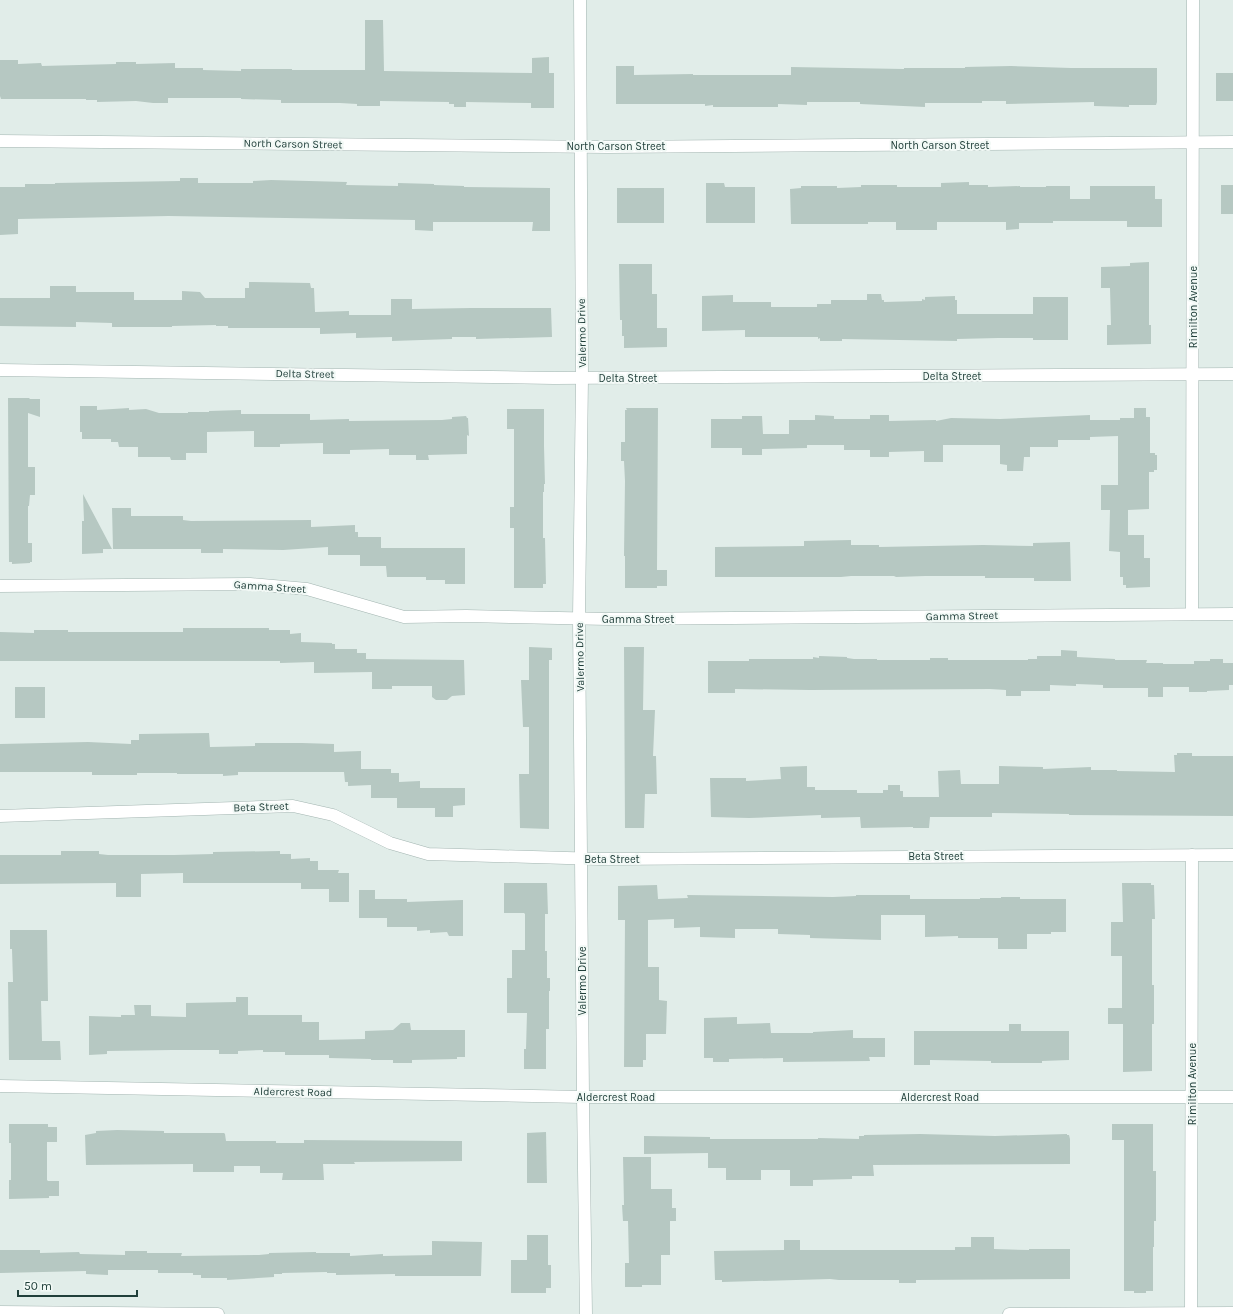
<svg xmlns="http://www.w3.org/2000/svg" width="1233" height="1314" viewBox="0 0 1233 1314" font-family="Karla,sans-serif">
<rect width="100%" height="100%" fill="#e1ede9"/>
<g fill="#b6c8c2">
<polygon points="365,20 383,20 384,71 532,73 532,58 549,57 549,73 554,73 554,108 531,108 531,103 466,102 466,107 454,107 454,104 449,104 449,102 380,101 380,106 357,106 357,104 340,103 281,103 281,100 241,99 241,98 168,98 168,103 153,103 136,101 97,102 97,100 86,100 86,99 1,99 0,96 0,60 18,60 18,64 41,63 42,66 116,64 116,62 136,62 136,64 175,63 175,68 203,68 203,70 241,71 241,69 292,69 292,70 365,70"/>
<polygon points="616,66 634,66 634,75 693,74 693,75 791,75 791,67 904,69 904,68 965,68 965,67 1011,66 1071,68 1157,68 1157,102 1156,105 1129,105 1129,107 1094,106 1094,102 1006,104 1006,101 982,101 982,103 925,103 925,107 860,104 860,102 807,102 807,105 778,104 778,107 713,107 713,105 705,106 705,104 616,104"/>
<rect x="1216" y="73" width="17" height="28"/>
<polygon points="180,178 198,178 198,183 253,183 253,181 271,180 347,182 346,185 398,186 398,183 434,184 434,185 464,186 464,187 550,188 550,231 532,231 533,222 433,222 433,231 415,230 415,220 169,216 18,219 18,234 0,235 0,187 25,187 25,184 55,184 55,183 180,181"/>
<polygon points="969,182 969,185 988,185 988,187 1020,186 1020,187 1046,187 1046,186 1070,186 1070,199 1090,199 1090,186 1155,186 1155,199 1162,199 1162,227 1127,227 1127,221 1053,221 1053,223 1019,223 1019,229 1006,230 1006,222 937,222 937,230 896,230 896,222 868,222 868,224 791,224 790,189 801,188 801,186 837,186 837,188 861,187 861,185 897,185 897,187 941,187 941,183"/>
<polygon points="706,183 724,183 725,187 755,187 755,223 706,223"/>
<rect x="1221" y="185" width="12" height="29"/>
<rect x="617" y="188" width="47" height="35"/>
<polygon points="1149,262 1149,325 1151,325 1151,344 1107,345 1107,325 1111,325 1110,288 1101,288 1101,267 1130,266 1130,263"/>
<polygon points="619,264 652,264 652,294 657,294 657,328 667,328 667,347 624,348 624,336 622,336 622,320 620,320"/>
<polygon points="249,282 310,283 311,288 314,288 315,312 349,311 349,315 391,315 391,299 412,299 412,309 471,308 551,308 552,337 476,339 476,337 452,337 452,339 392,341 392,337 356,338 356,333 320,334 320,328 228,328 228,326 216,326 216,325 172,326 172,327 112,327 112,323 76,322 76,327 0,326 0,298 50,298 50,286 76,286 76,292 134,292 134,300 182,300 182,291 200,292 205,298 245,298 245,288 249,288"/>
<polygon points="867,294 881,294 882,300 884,300 884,302 922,301 922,299 925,300 925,297 955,296 955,300 957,300 957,314 1033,314 1033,297 1068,297 1068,340 1033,340 1033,338 998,338 957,339 957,341 842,339 842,341 820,341 820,338 818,339 818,337 745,337 745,330 702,331 702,296 733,295 733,302 771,302 771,307 817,307 817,304 831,304 831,300 867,300"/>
<polygon points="8,398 29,398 30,399 40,399 40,417 28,413 28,467 35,467 35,495 30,495 29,506 28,506 28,543 32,543 32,562 30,562 30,563 12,564 12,562 9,562"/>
<polygon points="80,406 97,406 97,410 129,408 129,410 146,409 159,413 188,413 188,412 209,412 209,411 241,410 241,414 310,414 310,420 349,419 349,421 442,420 452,419 452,417 466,416 467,418 468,418 469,436 467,435 467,454 428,455 429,460 416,460 416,455 389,455 389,449 350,450 350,454 323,454 323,443 280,444 280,447 254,447 254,431 207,432 207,453 186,453 186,460 171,460 170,457 138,457 138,447 119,447 118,442 111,442 111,439 82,439 82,432 80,432"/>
<polygon points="626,408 658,408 657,570 667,570 667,586 657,586 657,588 625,588 625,556 624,556 625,481 624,461 621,461 621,442 625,442 625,410 627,410"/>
<polygon points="1134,408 1146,408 1146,417 1150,417 1150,453 1155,453 1155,455 1157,455 1157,470 1154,470 1154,472 1149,472 1149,509 1128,510 1128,535 1144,535 1144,558 1150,558 1150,587 1126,588 1126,585 1123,585 1123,577 1120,577 1120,552 1109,551 1110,510 1101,510 1101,485 1118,485 1118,436 1090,437 1090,440 1058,440 1058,447 1030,447 1030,457 1024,457 1023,471 1007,471 1007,465 1000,464 1000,445 943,445 943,462 924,462 924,451 889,452 889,457 870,457 870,450 844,450 844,445 807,445 807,448 762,449 762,455 742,455 742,448 711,448 711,419 742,419 742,416 762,416 763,434 789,434 789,420 815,420 815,415 834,416 834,419 870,419 870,415 889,415 889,421 936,420 936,421 951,418 1000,419 1090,415 1090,420 1120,420 1120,418 1134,418"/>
<polygon points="507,409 544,409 544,446 545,484 544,484 544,492 543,492 543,538 545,538 546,584 543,584 543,588 514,588 514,528 510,528 510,507 514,507 514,429 507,429"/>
<polygon points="83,494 112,549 103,549 103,553 82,554 82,521 84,521"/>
<polygon points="112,508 131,508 131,516 183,516 183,520 191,521 311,520 311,527 355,525 355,532 358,532 358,537 381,537 381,548 465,548 465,584 445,584 445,580 426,580 426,577 387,577 386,566 360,566 360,555 328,555 328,547 283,550 223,549 223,553 201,553 201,549 113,549"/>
<polygon points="851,540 851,545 879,545 879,547 983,545 1033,546 1033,543 1070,542 1071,581 1034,581 1034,578 985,578 985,576 925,576 896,577 894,576 851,576 841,577 715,577 715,547 804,546 804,541"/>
<polygon points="183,628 269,628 269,630 290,630 290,634 301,633 301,642 332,643 332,644 335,644 335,649 357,649 357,653 366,653 366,659 464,660 465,695 452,696 447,700 436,700 432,697 432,686 392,686 392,689 372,689 372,672 314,673 314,662 280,663 280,661 0,661 0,632 34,633 34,630 68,630 68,632 183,632"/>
<polygon points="529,647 552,648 552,660 549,660 549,829 520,828 519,774 529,774 529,727 523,727 521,680 529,680"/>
<polygon points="624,647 644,647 643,710 655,710 653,756 656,756 657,794 645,794 644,828 625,828"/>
<polygon points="1061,650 1077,651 1077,657 1115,659 1115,660 1147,660 1146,663 1163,663 1163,664 1194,664 1194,661 1210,661 1210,659 1223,659 1223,663 1233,663 1233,685 1229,685 1229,690 1207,691 1207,692 1189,692 1189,687 1163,687 1163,697 1148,697 1148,688 1103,688 1103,685 1076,684 1076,686 1050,685 1050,691 1021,691 1021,696 1006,696 1006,690 990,689 810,690 735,689 735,693 708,693 708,661 749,661 749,659 813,659 813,657 819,658 819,656 847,657 847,658 854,659 877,659 877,660 930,660 930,658 948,658 948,660 1028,660 1028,659 1037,659 1037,656 1061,656"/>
<rect x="15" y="687" width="30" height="31"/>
<polygon points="209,733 210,747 255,746 255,743 302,743 334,744 334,752 361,751 361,769 391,769 391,773 399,773 399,782 420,781 420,788 465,788 465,805 453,806 453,817 435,817 435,808 397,808 397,798 371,798 371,785 348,786 348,782 345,782 344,772 238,772 238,775 223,776 223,774 177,774 177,773 137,773 137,775 92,775 92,772 0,772 0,744 88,742 131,744 131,740 139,740 139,734"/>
<polygon points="1177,753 1192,753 1192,756 1233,756 1233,816 1069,815 1069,814 992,813 992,817 930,817 929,828 913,828 913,827 861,828 860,817 821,818 821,815 749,818 711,817 710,778 746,778 746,781 781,779 780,767 807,766 807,787 815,787 815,790 857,790 857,793 883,793 883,790 888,790 888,785 900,785 900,791 903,791 903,797 939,797 938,771 960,770 961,784 999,784 999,766 1043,767 1043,769 1091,767 1091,770 1117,770 1117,771 1175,772 1174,755 1177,755"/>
<polygon points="61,851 99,851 99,854 108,855 174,855 213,854 213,852 280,851 280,854 291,854 291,859 310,858 310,861 318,861 318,870 339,870 338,873 349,873 349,902 329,902 329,889 301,889 301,883 183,883 183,873 141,874 141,897 116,897 116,883 0,884 0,855 61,855"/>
<polygon points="504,883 547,883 548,914 545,914 545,951 547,951 547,978 550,978 550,991 549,991 549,1029 546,1029 546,1069 524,1069 524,1049 526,1049 527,1013 507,1013 507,978 512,978 512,950 525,950 525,914 524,913 504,913"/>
<polygon points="1122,883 1151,883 1151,885 1154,885 1155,919 1152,919 1152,985 1154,985 1154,1024 1152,1024 1152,1071 1123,1072 1123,1024 1108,1024 1108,1008 1122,1008 1122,956 1111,956 1111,922 1123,922"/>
<polygon points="657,885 658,899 688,898 687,895 833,897 856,896 856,895 910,895 910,899 980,899 980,898 1001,898 1001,897 1020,897 1020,899 1066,899 1066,932 1051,932 1051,934 1027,934 1027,949 998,949 998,938 958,938 958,936 925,937 925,915 881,915 881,940 810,938 810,935 778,934 778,929 735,929 735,938 700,937 700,927 674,928 674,919 648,920 648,967 659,967 659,1000 667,1001 666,1034 646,1034 646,1060 643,1060 643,1067 624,1067 625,920 618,920 618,886"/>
<polygon points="359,890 375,890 375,899 407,899 407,902 463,900 463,936 449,936 447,932 430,933 430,930 417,931 417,927 387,927 387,918 359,918"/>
<polygon points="10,930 47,930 48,1001 41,1001 42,1041 60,1041 61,1060 9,1060 8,982 13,982 12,949 10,949"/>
<polygon points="236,997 248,997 248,1015 302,1015 302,1022 319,1022 319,1040 365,1039 365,1031 393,1030 401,1023 410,1023 411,1030 465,1030 465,1057 457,1057 457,1059 412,1060 412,1063 393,1063 393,1060 371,1060 371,1059 329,1058 329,1055 285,1055 285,1052 263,1052 263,1050 238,1051 238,1054 219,1054 219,1050 172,1050 107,1051 107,1054 89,1055 89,1016 121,1017 121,1015 135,1015 134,1005 151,1005 151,1016 186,1017 186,1003 236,1002"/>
<polygon points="737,1017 737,1024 770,1023 771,1033 813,1033 813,1032 853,1030 853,1038 885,1038 885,1057 869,1057 870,1061 783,1062 783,1058 729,1059 729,1062 713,1062 713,1058 704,1058 704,1018"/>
<polygon points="1009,1024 1021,1024 1021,1031 1069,1031 1069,1060 1042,1061 1042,1063 991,1063 991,1061 930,1060 930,1065 914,1065 914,1031 1009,1031"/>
<polygon points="9,1124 48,1124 48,1127 57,1127 57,1142 47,1142 47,1180 48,1181 59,1181 59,1196 49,1196 49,1198 9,1199 9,1180 11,1180 11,1143 9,1143"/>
<polygon points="1112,1124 1153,1124 1153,1171 1156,1171 1156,1221 1154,1221 1154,1247 1153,1247 1153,1291 1146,1291 1146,1293 1134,1293 1134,1291 1124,1291 1124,1140 1112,1140"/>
<polygon points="117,1130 164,1131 164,1133 224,1133 225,1134 226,1141 276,1141 276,1143 304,1143 304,1140 462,1141 462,1161 354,1162 355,1164 323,1164 324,1180 282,1180 283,1173 260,1173 260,1166 234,1166 234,1172 193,1172 193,1164 86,1165 85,1135 96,1133 96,1131"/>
<polygon points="546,1132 547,1183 527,1183 527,1133"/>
<polygon points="920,1134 995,1136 1067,1134 1067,1135 1069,1135 1070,1139 1070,1164 873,1165 874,1176 852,1176 852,1179 813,1180 813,1186 790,1186 790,1170 761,1170 761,1180 726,1180 726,1168 708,1168 708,1153 644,1154 644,1136 710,1137 710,1139 818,1139 818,1138 859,1139 859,1136 864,1136 864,1135"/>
<polygon points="623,1157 651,1157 651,1189 672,1189 672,1208 676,1208 676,1221 670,1221 670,1255 661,1255 661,1285 642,1285 642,1287 625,1287 625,1263 629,1263 628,1221 623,1221 622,1205 624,1205"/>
<polygon points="527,1235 548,1235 548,1265 551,1265 551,1288 546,1288 546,1293 511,1293 511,1260 527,1260"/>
<polygon points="971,1237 994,1237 994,1249 1029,1250 1029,1249 1070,1249 1070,1279 916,1280 916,1283 899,1283 899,1280 839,1280 830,1279 722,1282 722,1280 715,1280 714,1251 784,1250 784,1240 800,1240 800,1250 955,1250 955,1247 971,1247"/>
<polygon points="432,1241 482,1242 481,1276 395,1276 395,1274 336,1275 336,1273 327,1273 327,1272 282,1273 282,1274 274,1274 274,1277 227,1280 227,1278 201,1278 201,1275 193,1275 193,1273 158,1273 158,1270 108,1270 108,1275 86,1274 86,1271 0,1273 0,1250 40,1250 40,1253 79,1252 80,1254 125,1255 125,1251 147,1251 147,1253 182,1253 181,1256 259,1255 269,1254 269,1253 316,1252 316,1253 350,1253 350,1256 383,1254 383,1256 432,1255"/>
</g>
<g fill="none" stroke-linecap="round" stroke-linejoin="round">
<g stroke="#a3b5b1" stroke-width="13">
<g id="street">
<polyline points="580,0 582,378 579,618 583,1097 586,1314"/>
<polyline points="0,141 608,147 1233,142"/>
<polyline points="0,370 554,378 1233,374"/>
<polyline points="0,586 250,584 307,589 404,617 466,616 609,619 1233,614"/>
<polyline points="1192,614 1193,0"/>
<polyline points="0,816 293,806 333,815 390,843 428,854 600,859 1233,855"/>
<polyline points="0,1086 583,1097 1233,1097"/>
<polyline points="0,1312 218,1314"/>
<polyline points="1009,1314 1233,1313"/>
<polyline points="1191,1314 1192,855"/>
</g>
</g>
<use href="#street" stroke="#fff" stroke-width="12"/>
</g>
<g text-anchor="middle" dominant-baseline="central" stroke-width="4" stroke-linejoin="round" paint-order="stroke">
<g font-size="11" fill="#203f3a" stroke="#f2f9f6">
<text transform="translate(293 144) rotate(1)">North Carson Street</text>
<text x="940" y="145">North Carson Street</text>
<text x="616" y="146">North Carson Street</text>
<text transform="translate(1193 307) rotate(-90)">Rimilton Avenue</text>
<text transform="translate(582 333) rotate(-91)">Valermo Drive</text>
<text transform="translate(305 374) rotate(1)">Delta Street</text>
<text x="952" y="376">Delta Street</text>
<text x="628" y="378">Delta Street</text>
<text transform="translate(270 587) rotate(4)">Gamma Street</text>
<text transform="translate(962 616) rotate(-1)">Gamma Street</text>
<text x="638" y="619">Gamma Street</text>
<text transform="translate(580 657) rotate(-91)">Valermo Drive</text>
<text transform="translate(261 807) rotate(-2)">Beta Street</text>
<text x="936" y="856">Beta Street</text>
<text x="612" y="859">Beta Street</text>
<text transform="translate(582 981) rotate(-90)">Valermo Drive</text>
<text transform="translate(1192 1084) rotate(-90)">Rimilton Avenue</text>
<text transform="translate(293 1092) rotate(1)">Aldercrest Road</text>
<text x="616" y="1097">Aldercrest Road</text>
<text x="940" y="1097">Aldercrest Road</text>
</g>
</g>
<path d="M18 1290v6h119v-6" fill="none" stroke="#203f3a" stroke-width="2"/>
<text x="24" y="1290" font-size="12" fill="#203f3a" stroke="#f2f9f6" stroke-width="3" paint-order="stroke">50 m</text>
</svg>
